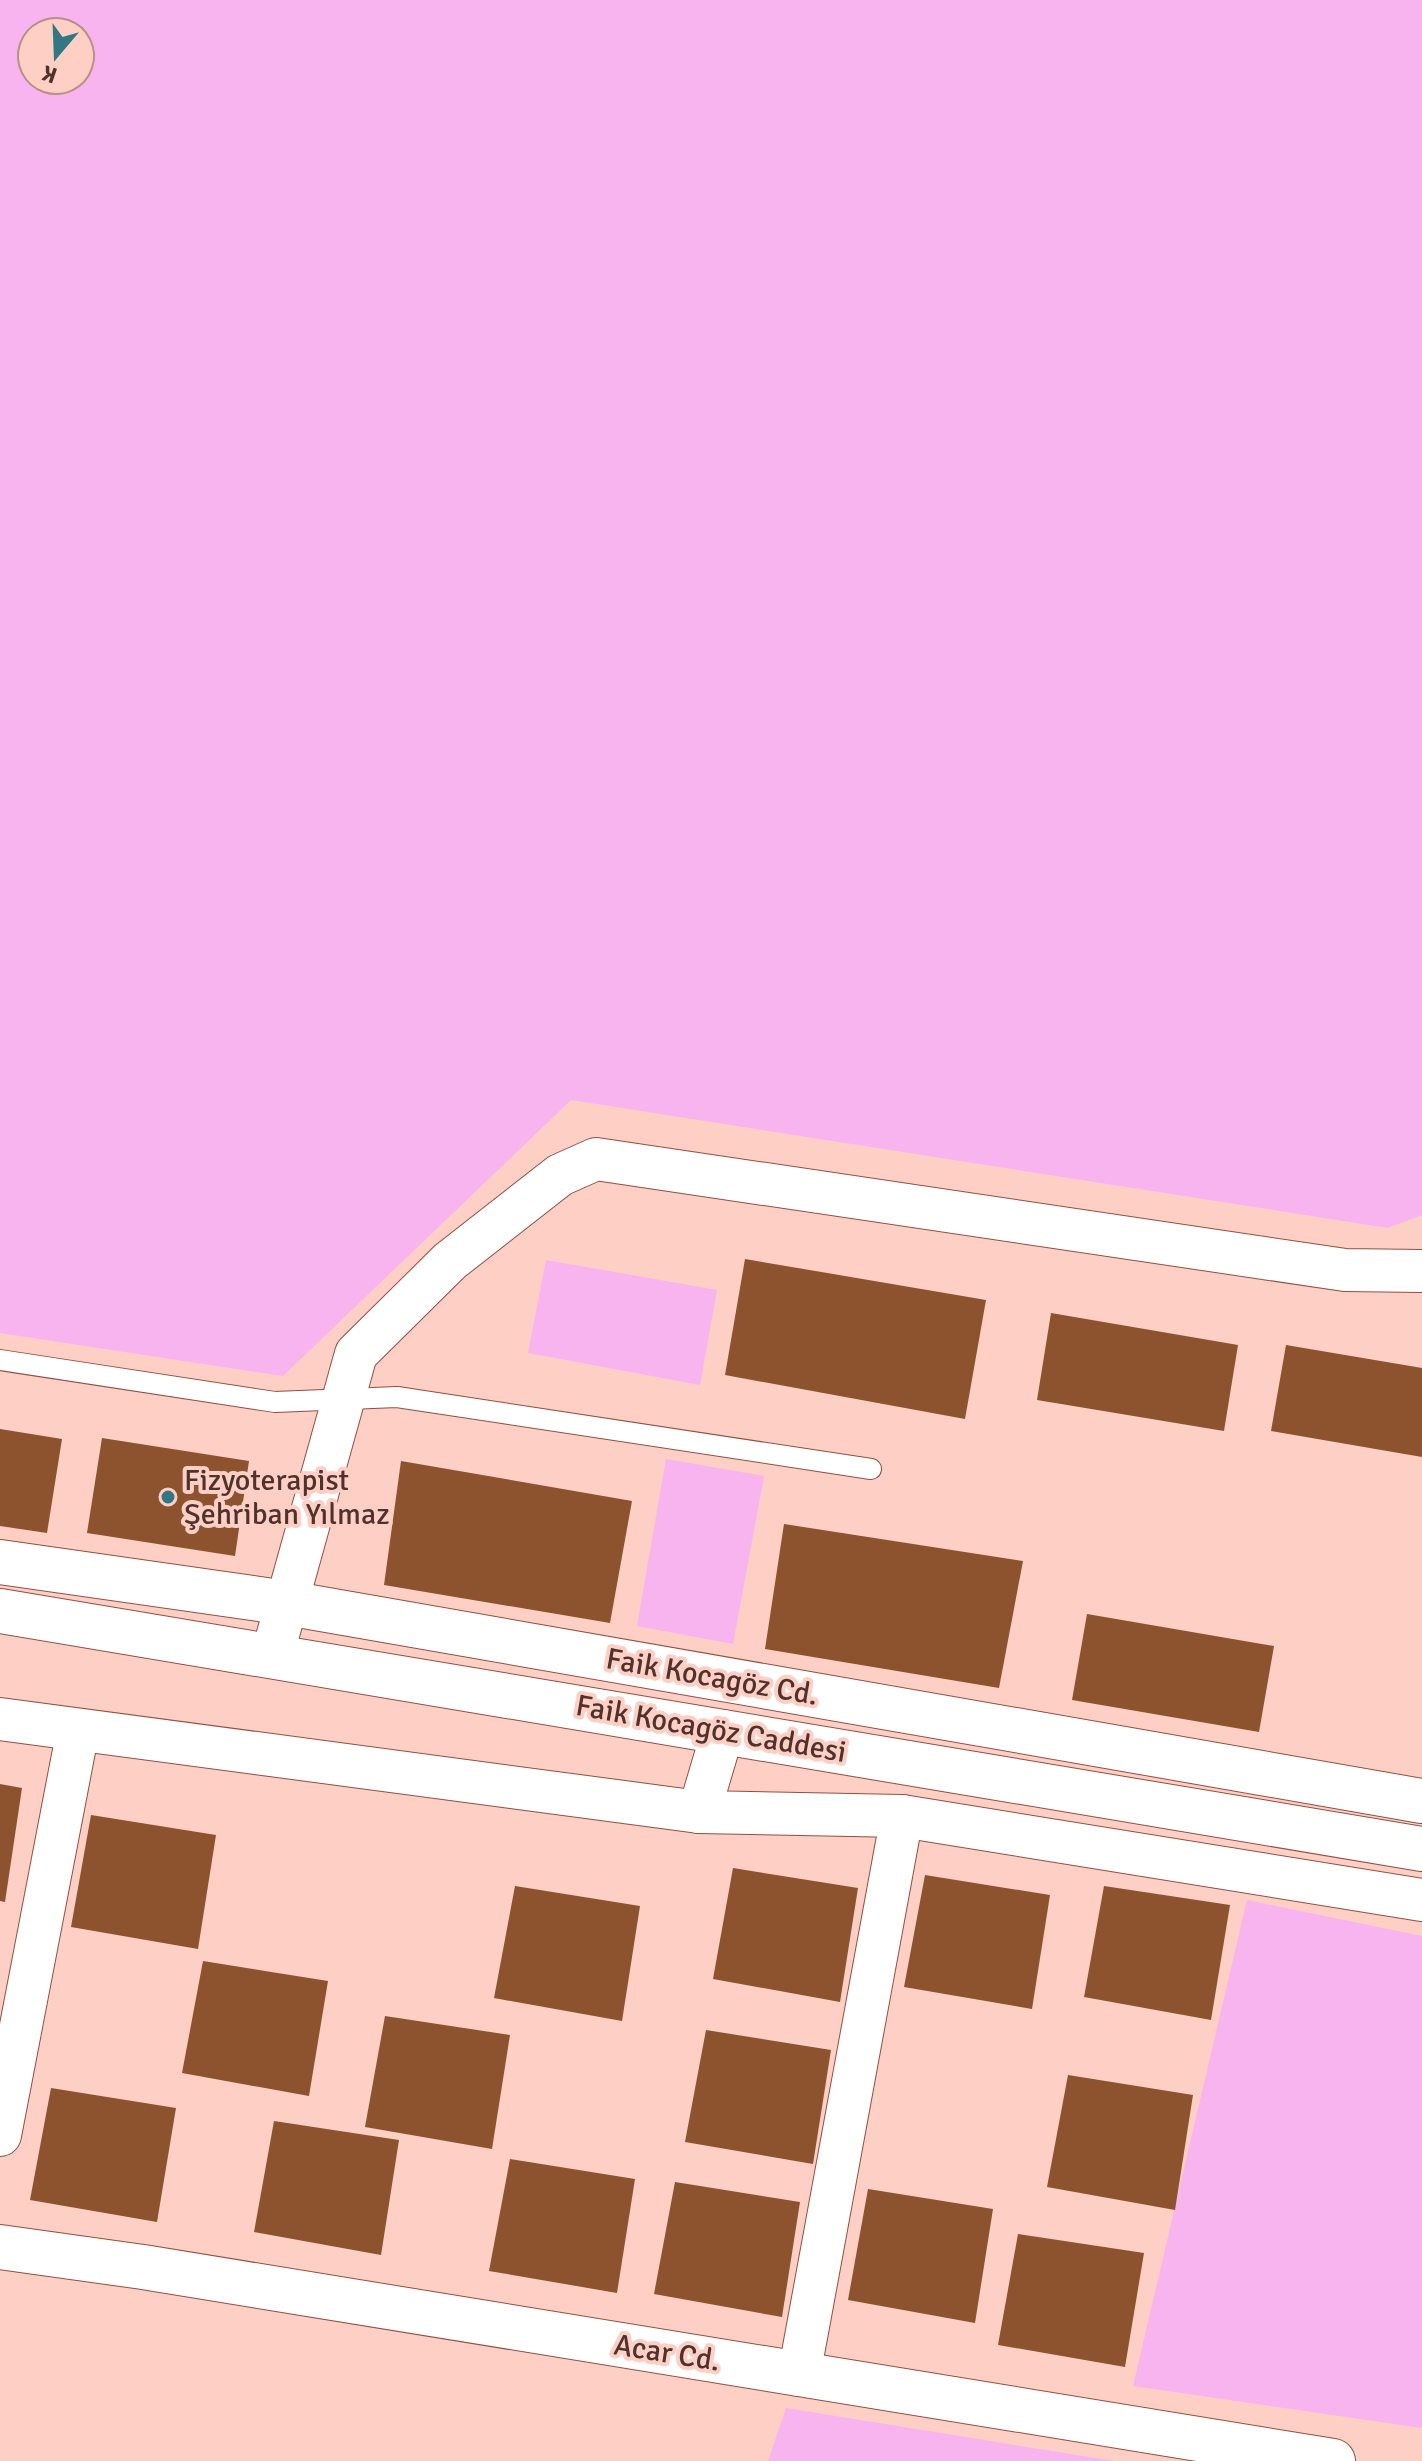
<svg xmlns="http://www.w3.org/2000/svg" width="1422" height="2461" viewBox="0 0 1422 2461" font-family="Signika,sans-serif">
<rect width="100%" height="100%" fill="#fecfc5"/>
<g fill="#f8b4ef" fill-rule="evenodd">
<path d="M0 0H1422V1215L1388 1228 571 1100 283 1376 0 1333ZM32 32H80V80H32Z"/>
<polygon points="546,1260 717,1290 700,1385 528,1353"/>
<polygon points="666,1459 764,1476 733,1644 637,1626"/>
<polygon points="1247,1900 1422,1936 1422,2428 1133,2386"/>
<polygon points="786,2408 1114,2461 768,2461"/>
</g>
<g fill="#8d532f">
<polygon points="745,1259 986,1300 965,1419 725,1375"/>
<polygon points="1051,1313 1238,1345 1224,1431 1037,1400"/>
<polygon points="1286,1345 1422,1368 1422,1457 1271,1431"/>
<polygon points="0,1429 62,1439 47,1533 0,1526"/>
<polygon points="102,1438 249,1461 235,1556 87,1533"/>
<polygon points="401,1461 632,1501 610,1623 384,1585"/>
<polygon points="784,1524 1023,1561 999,1688 765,1649"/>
<polygon points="1087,1614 1274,1646 1259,1732 1072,1700"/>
<polygon points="0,1784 22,1788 5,1902 0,1901"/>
<polygon points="91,1815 216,1835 198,1949 71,1927"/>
<polygon points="733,1868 858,1888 840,2002 713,1979"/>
<polygon points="925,1875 1050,1895 1032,2009 904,1987"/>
<polygon points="515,1886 640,1906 622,2021 494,1998"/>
<polygon points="1104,1886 1230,1905 1211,2020 1084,1997"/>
<polygon points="203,1961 328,1981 309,2096 182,2073"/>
<polygon points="385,2016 510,2035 492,2149 365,2127"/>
<polygon points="706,2030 831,2050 813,2164 685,2142"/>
<polygon points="1068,2075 1193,2095 1175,2210 1047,2187"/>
<polygon points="51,2088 176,2108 157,2222 30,2200"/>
<polygon points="274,2121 399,2140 381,2255 254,2232"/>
<polygon points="510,2159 635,2179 617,2293 489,2271"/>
<polygon points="675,2182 800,2202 782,2317 654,2294"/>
<polygon points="868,2189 993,2209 975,2323 848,2300"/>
<polygon points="1018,2234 1144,2253 1125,2367 998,2345"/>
</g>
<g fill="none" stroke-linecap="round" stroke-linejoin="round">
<g stroke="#914e42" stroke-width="22">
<polyline id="lane" points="0,1360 275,1402 397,1397 871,1469"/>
</g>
<g stroke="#914e42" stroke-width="44">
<g id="street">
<polyline points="272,1656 356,1354 450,1261 560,1175 596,1159 1345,1270 1422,1271"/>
<polyline points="0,1719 699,1812 902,1816 1422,1900"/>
<polyline points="699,1812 723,1731"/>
<polyline points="0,2135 78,1730"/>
<polyline points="799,2375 902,1816"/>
</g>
</g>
<g stroke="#914e42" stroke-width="46">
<g id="secondary">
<polyline points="0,1562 287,1603 1422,1801"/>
<polyline points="0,1611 1422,1849"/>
<polyline points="0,2247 143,2267 1333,2461"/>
</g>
</g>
<use href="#lane" stroke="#fff" stroke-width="20"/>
<use href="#street" stroke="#fff" stroke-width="42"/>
<use href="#secondary" stroke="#fff" stroke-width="44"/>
</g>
<circle fill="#317784" stroke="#fecfc5" stroke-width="3" cx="168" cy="1497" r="8"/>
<g text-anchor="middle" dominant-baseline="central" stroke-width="8" stroke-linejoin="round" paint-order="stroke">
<g font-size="30" fill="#50322c" stroke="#fecfc5" text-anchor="start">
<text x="184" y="1480">Fizyoterapist<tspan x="184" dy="34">Şehriban Yılmaz</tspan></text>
</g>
<g font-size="30" fill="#50322c" stroke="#fecfc5">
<text transform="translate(712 1677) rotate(10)">Faik Kocagöz Cd.</text>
<text transform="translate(711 1729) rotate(10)">Faik Kocagöz Caddesi</text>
<text transform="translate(667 2353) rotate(9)">Acar Cd.</text>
</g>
</g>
<g transform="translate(56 56) rotate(199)"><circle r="38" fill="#fecfc5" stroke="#b89088" stroke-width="2"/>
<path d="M0-6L14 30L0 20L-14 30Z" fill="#317784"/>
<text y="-12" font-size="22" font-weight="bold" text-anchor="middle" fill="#50322c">K</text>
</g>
</svg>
